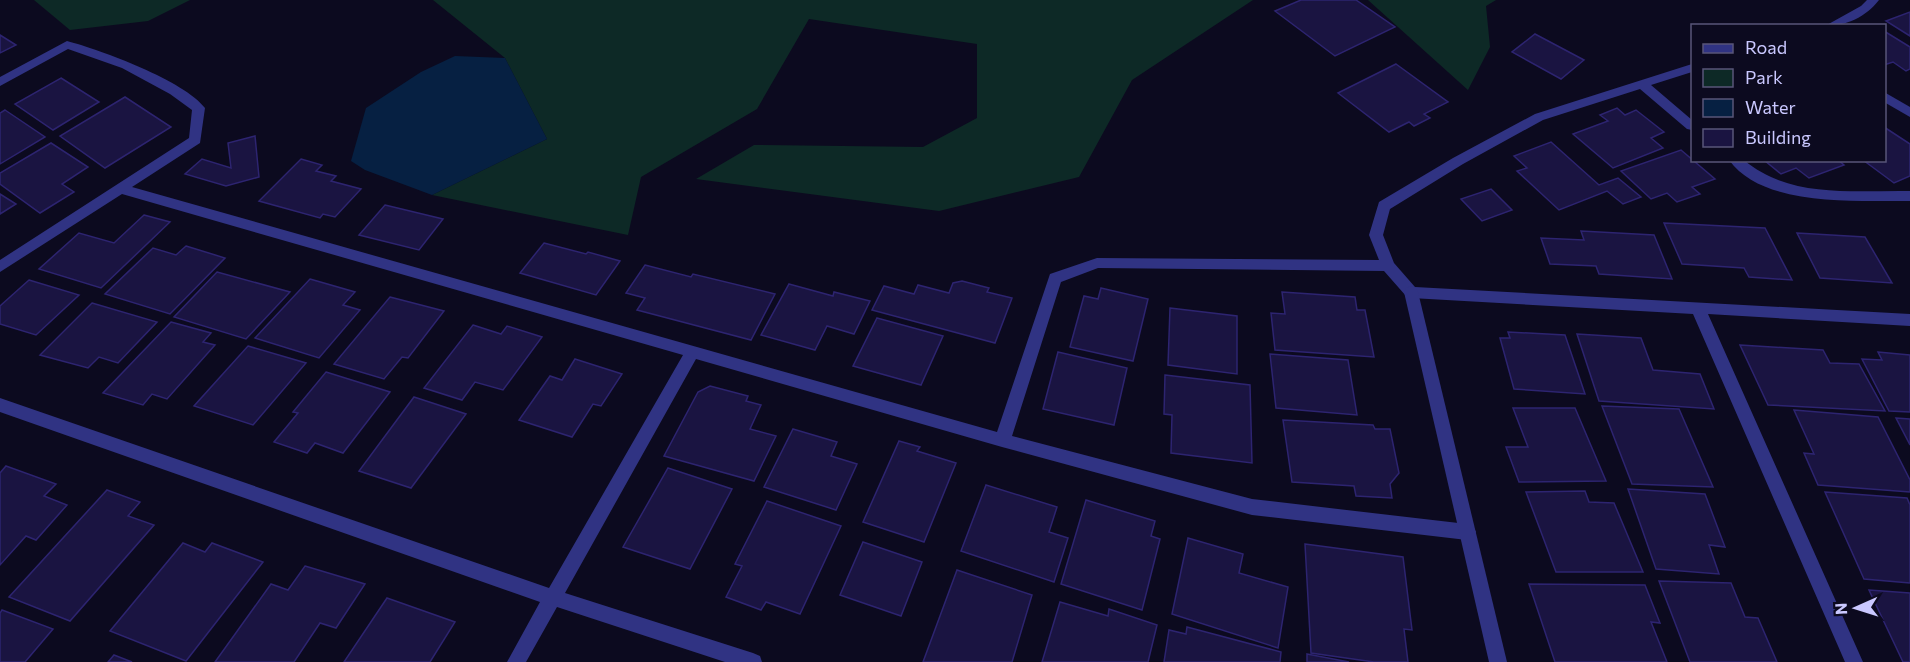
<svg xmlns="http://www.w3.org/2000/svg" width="1910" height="662" viewBox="0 0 1910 662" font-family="Commissioner,sans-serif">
<rect width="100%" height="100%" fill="#0c0a1f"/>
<g fill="#0d2926">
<polygon points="34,0 190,0 148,21 70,30"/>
<polygon points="433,0 1253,0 1132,80 1079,177 939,211 696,179 754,145 923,147 977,118 977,44 809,19 757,109 641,177 628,235 432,195 547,139 505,58"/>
<polygon points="1368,0 1496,0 1486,6 1490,47 1468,90"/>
</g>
<polygon fill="#062042" points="455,56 505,58 547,139 432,195 365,170 351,161 366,108 421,72"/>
<g fill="#1a1441" stroke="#2d2470" stroke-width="1.5">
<polygon points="1301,0 1356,0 1395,27 1335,56 1275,11"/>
<polygon points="1910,12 1910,36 1886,21"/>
<polygon points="1884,31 1910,47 1910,69 1906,71 1893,62 1884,65"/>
<polygon points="1535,34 1584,60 1561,79 1512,52"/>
<polygon points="0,35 16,45 0,53"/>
<polygon points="1396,64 1448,102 1424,114 1430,118 1414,126 1409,122 1389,132 1338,93"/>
<polygon points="61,78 99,102 53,130 15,104"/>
<polygon points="125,97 171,127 105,168 60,136"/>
<polygon points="1617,108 1625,115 1636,110 1664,132 1651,138 1663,148 1613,168 1573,134 1608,121 1600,115"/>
<polygon points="5,110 45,137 0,164 0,113"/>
<polygon points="1884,127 1910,144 1910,176 1894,183 1863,160 1884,160"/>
<polygon points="255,136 259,177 226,186 185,174 202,159 231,168 228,143"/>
<polygon points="1551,142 1599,185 1618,178 1641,197 1623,204 1607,191 1559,210 1517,171 1527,168 1514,156"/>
<polygon points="51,143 88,167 62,184 74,192 40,213 0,184 0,173"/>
<polygon points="1681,150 1715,179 1692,187 1700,194 1677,202 1667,193 1651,199 1621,171"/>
<polygon points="301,159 322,165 316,171 336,176 331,181 361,189 335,217 323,214 320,218 259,201"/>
<polygon points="1764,160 1838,160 1844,165 1809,178 1796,168 1781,174"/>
<polygon points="1491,189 1512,210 1482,221 1461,199"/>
<polygon points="0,194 16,204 0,214"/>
<polygon points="385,205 443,219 419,250 359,235"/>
<polygon points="144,215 170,222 101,288 39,269 79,233 114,243"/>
<polygon points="1664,223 1765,228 1792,280 1749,277 1744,268 1682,264"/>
<polygon points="1581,231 1654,235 1672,279 1599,274 1596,266 1550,264 1541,238 1584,240"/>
<polygon points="1797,233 1865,237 1892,283 1820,278"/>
<polygon points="544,243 586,254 588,252 620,261 596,295 520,273"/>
<polygon points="186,246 225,258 170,314 105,294 153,248 176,255"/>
<polygon points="645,265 691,277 693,274 775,294 751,340 637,310 645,298 626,293"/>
<polygon points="217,272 290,292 246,339 174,317"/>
<polygon points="310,279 355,292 343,305 360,310 319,358 255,338"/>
<polygon points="29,280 79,295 36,335 0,324 0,306"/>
<polygon points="962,281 989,288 987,292 1012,298 995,343 872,310 884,286 914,294 918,285 949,293 953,283"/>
<polygon points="789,284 833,296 834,292 870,301 854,334 827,326 815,350 761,335"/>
<polygon points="1101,288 1148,299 1133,361 1070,347 1084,296 1098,299"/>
<polygon points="1282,292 1355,297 1357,310 1365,310 1374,357 1275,350 1271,313 1285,314"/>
<polygon points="390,297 444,311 408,358 402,357 384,379 334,364"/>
<polygon points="92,303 157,322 118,363 99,357 88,368 40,355"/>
<polygon points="1170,308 1237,316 1237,374 1168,365"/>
<polygon points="877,318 943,336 921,385 853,366"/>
<polygon points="171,322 211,333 203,342 215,345 167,399 152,394 143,405 103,393"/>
<polygon points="473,325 501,334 507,326 542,337 503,390 475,382 462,400 424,388"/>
<polygon points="1508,332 1565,335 1585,394 1514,389 1500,338 1510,338"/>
<polygon points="1577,334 1641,338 1653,370 1700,374 1714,409 1599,401"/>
<polygon points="1740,345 1823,350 1830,363 1859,364 1885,411 1768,405"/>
<polygon points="248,346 306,363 253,425 194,406"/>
<polygon points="1058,352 1127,368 1114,425 1043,409"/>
<polygon points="1878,352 1910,355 1910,412 1889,411 1862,359 1882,360"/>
<polygon points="1270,354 1348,360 1357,415 1276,408"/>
<polygon points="575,359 622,374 601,406 593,404 572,437 519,420 550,376 562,380"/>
<polygon points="326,372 390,392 343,453 315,443 307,453 274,442 298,413 293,412"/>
<polygon points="1165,375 1250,385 1252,463 1171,453 1172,415 1164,414"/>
<polygon points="710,386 748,396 746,401 761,405 750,429 776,436 754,481 664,456 698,392"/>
<polygon points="414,397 466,414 411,488 359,471"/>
<polygon points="1602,406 1679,409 1713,487 1632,484"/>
<polygon points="1513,408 1575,408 1606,481 1519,482 1506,447 1528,447"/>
<polygon points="1794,410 1878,417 1910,480 1910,492 1818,485 1804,453 1814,454"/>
<polygon points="1896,418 1910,419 1910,445"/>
<polygon points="1283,420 1373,425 1375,429 1390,429 1399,473 1390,484 1392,498 1356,496 1354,486 1292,482"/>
<polygon points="793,429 837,442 831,456 857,464 836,510 764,487"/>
<polygon points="899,441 920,447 917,451 956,463 924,542 863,522"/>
<polygon points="6,466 56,484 44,496 67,505 36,540 26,536 0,565 0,473"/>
<polygon points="668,468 732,489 690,569 623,547"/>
<polygon points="986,485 1057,507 1049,532 1068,538 1054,582 961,551"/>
<polygon points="1628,489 1705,494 1725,547 1709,545 1719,574 1656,569"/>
<polygon points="107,490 140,502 128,516 154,525 70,621 9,597"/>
<polygon points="1585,491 1589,502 1614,503 1643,572 1556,572 1526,492"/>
<polygon points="1825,492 1907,498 1910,505 1910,583 1864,579"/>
<polygon points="1086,500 1155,521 1151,536 1160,539 1142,610 1061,584"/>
<polygon points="767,501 841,526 800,614 766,602 761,610 726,597 742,566 735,564"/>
<polygon points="1188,538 1243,554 1239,573 1288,587 1278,648 1172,614"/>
<polygon points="863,542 922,562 901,616 840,595"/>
<polygon points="183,543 205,552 212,543 263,562 186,661 110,631"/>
<polygon points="1305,544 1403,557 1412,630 1404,629 1408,662 1374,662 1311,653"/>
<polygon points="305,566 365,584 336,628 320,623 294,662 215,662 271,584 288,590"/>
<polygon points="957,570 1032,595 1012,662 923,662"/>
<polygon points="1659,581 1731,583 1745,617 1758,618 1777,662 1690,662"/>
<polygon points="1529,584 1645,585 1660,623 1651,622 1667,662 1555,662"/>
<polygon points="1869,590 1910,593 1910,662 1903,662"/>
<polygon points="387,598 455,622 430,662 344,662"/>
<polygon points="1060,602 1108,616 1109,609 1157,625 1148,662 1042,662"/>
<polygon points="2,610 53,629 25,662 0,662 0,613"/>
<polygon points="1187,627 1281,652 1280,662 1164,662 1169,630 1186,634"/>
<polygon points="1307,654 1349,662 1307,662"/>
<polygon points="114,655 132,662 108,662"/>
</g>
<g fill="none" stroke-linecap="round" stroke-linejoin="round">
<g fill="#303383" fill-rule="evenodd">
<path d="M1867 0H1879C1866 17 1846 26 1825 26L1861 6Z"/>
<path d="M67 41C101 50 185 81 205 108L200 143 132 187 997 432 1050 274 1097 258 1379 260 1369 235 1379 202 1453 158 1535 114 1692 64V72L1651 85 1692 120V130L1687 129 1640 89 1543 120 1463 164 1390 209 1383 235 1394 263 1415 287 1910 314V326L1708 314 1863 662H1845L1693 314 1411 298 1406 296 1384 271 1098 268 1061 282 1012 436 1252 499 1467 524 1473 526 1476 532 1473 538 1467 540 1252 515 1002 447 696 359 565 593 753 653 760 656 762 662H725L557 607 526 662H507L540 602 0 412V398L549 588 683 355 122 194 0 272V260L189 138 192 110 170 94 122 68 68 49 0 86V77Z"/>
<polygon points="1884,92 1910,107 1910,117 1884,102"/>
<path d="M1729 160H1744C1790 199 1854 190 1910 191V201C1857 200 1764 208 1729 160Z"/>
</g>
<polygon fill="#303383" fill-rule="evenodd" points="1411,286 1416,288 1418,292 1507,662 1489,662 1404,292 1406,288"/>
</g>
<rect x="1691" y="24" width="195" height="138" fill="#0c0a1f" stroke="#585679" stroke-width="1.5"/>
<rect x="1703" y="44" width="30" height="9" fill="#303383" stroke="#585679" stroke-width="1.5"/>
<text x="1745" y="54" font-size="18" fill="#cac8ff">Road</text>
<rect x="1703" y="69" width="30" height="18" fill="#0d2926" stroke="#585679" stroke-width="1.5"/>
<text x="1745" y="84" font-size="18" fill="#cac8ff">Park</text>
<rect x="1703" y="99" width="30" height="18" fill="#062042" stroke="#585679" stroke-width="1.5"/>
<text x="1745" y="114" font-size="18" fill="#cac8ff">Water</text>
<rect x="1703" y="129" width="30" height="18" fill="#1a1441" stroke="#585679" stroke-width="1.5"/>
<text x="1745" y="144" font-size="18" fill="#cac8ff">Building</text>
<g transform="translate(1856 608) rotate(267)" stroke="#0c0a1f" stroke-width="4.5" paint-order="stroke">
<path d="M0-4.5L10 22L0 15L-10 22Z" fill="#cac8ff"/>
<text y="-9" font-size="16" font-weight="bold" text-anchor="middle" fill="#cac8ff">N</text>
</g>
</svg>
